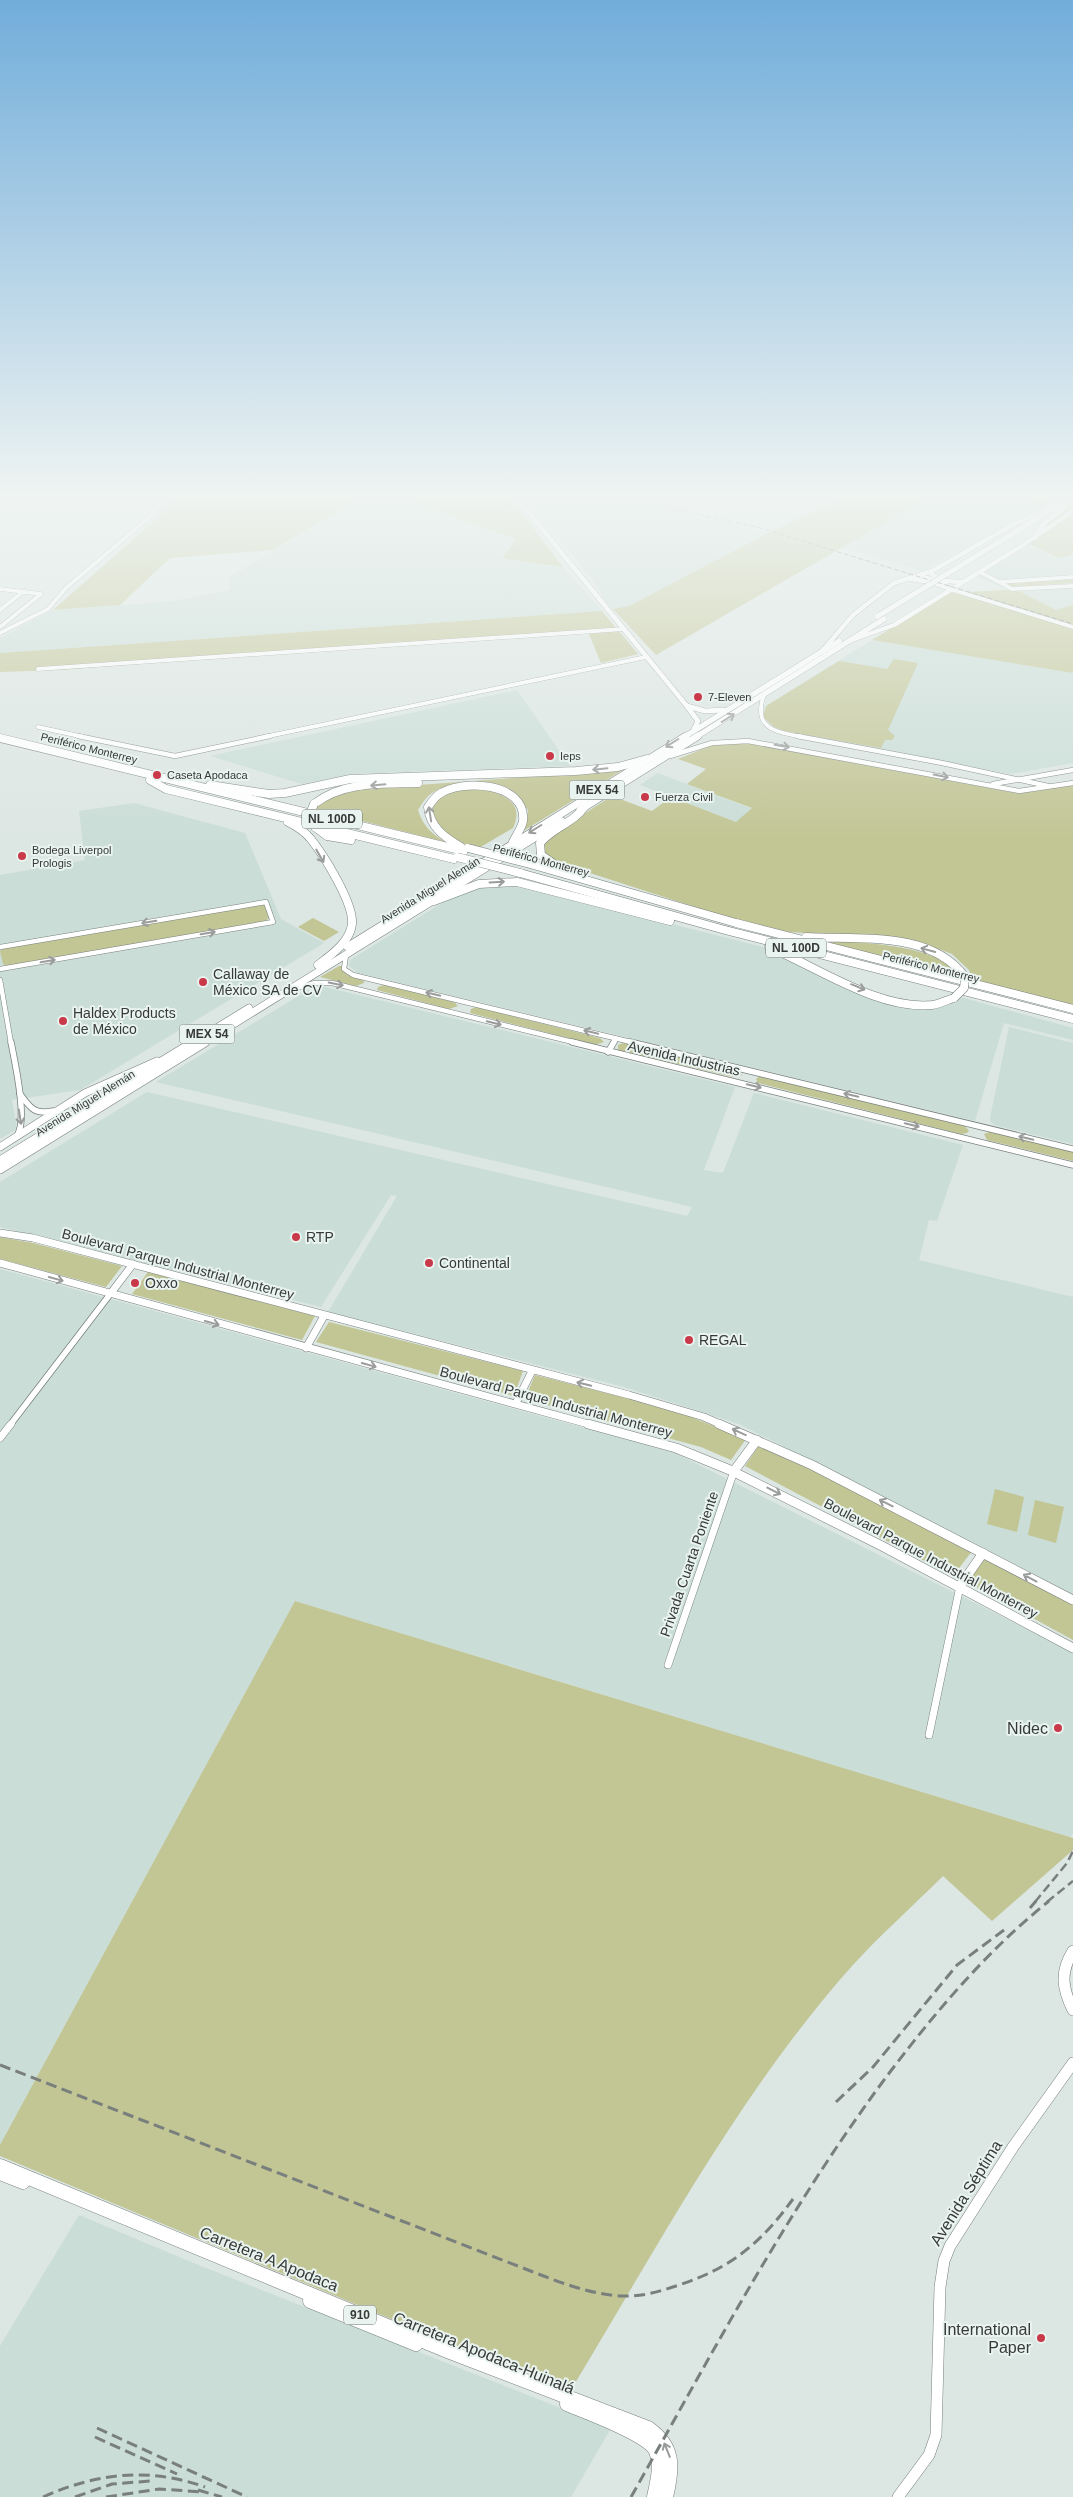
<svg xmlns="http://www.w3.org/2000/svg" width="1073" height="2497" viewBox="0 0 1073 2497" font-family="Arial,sans-serif">
<rect width="100%" height="100%" fill="#dce6e2"/>
<g fill="#caddd6">
<polygon points="374,492 380,492 516,539 502,558 563,567 602,611 0,653 0,638 53,610 174,601 230,590 229,577"/>
<polygon points="526,492 632,504 728,523 767,533 627,607 611,609 592,579 547,524"/>
<polygon points="936,492 967,492 1045,506 921,571 841,547"/>
<polygon points="1073,509 1073,618 975,576"/>
<polygon points="872,640 1073,673 1073,763 1010,774 784,731 767,722 764,711 766,706"/>
<polygon points="517,690 570,766 351,774 302,784 210,756"/>
<polygon points="658,773 753,809 736,822 640,785"/>
<polygon points="134,803 245,833 281,919 324,943 80,1090 12,1100 17,1129 0,1139 0,875 85,860 79,811"/>
<polygon points="516,885 763,947 779,953 836,983 928,1008 951,1003 960,997 1073,1028 1073,1040 1004,1023 975,1121 358,973 349,966 350,960 458,893 479,886"/>
<polygon points="317,985 735,1087 704,1170 723,1173 754,1093 963,1145 937,1221 929,1220 919,1260 1073,1297 1073,1594 739,1424 624,1387 328,1312 397,1196 391,1195 321,1307 0,1227 0,1182 147,1092 687,1216 692,1207 156,1082"/>
<polygon points="1009,1027 1073,1043 1073,1144 994,1125 991,1122 990,1118"/>
<polygon points="0,1269 673,1452 1053,1642 1073,1653 1073,1834 1070,1837 295,1601 0,2145"/>
<polygon points="79,2215 196,2264 611,2428 571,2497 0,2497 0,2346"/>
</g>
<g fill="#c2c594">
<polygon points="175,492 374,492 272,550 170,558 120,605 53,610 162,514"/>
<polygon points="380,492 506,492 563,567 502,558 516,539"/>
<polygon points="855,492 938,492 656,655 613,609 629,606 768,533"/>
<polygon points="969,492 1068,492 1046,506"/>
<polygon points="1073,504 1073,554 1059,558 1028,543 1045,523"/>
<polygon points="1073,579 1073,583 1012,587 1004,583"/>
<polygon points="1005,590 1019,591 1056,610 1073,605 1073,673 872,640 948,593"/>
<polygon points="602,611 616,628 61,670 0,672 0,653"/>
<polygon points="619,631 638,654 601,663 589,634"/>
<polygon points="894,659 918,663 888,730 895,736 892,740 885,740 881,748 784,731 774,727 763,717 766,706 839,661 887,669"/>
<path d="M736 741 1016 793 1073 784V1006L972 980 969 970 952 954 928 945 895 938 789 932 754 926 559 863C548 857 538 851 546 838L612 796 652 811 671 797 736 822 752 808 687 784 706 769 678 759 715 744Z"/>
<path d="M631 765 520 833 527 821 528 810C523 803 519 797 513 792 497 780 454 781 437 790 428 794 423 802 418 810 423 826 431 833 445 842L315 809 324 799 350 790 540 776Z"/>
<path d="M481 788C503 795 525 801 513 828L477 849 451 838 431 817V804L449 792Z"/>
<polygon points="264,904 269,918 264,922 7,966 3,964 0,951 4,948"/>
<polygon points="313,918 339,932 324,941 298,927"/>
<path d="M796 939C826 941 950 940 955 978Z"/>
<polygon points="339,966 342,966 346,974 363,979 364,983 356,986 320,977"/>
<polygon points="384,985 454,1002 458,1006 449,1009 377,990 378,987"/>
<polygon points="476,1007 600,1038 604,1042 595,1045 470,1013 471,1009"/>
<polygon points="623,1043 737,1069 742,1075 733,1077 618,1050 618,1045"/>
<polygon points="760,1076 964,1125 969,1131 967,1133 961,1134 758,1083 756,1079"/>
<polygon points="990,1132 1073,1152 1073,1161 987,1140 984,1134"/>
<polygon points="0,1237 33,1243 122,1266 106,1287 0,1259"/>
<polygon points="148,1272 315,1316 302,1340 132,1294"/>
<polygon points="329,1322 523,1371 514,1396 316,1342"/>
<polygon points="535,1375 671,1409 746,1439 731,1460 701,1447 525,1399"/>
<polygon points="760,1444 972,1551 953,1576 745,1466"/>
<polygon points="995,1489 1024,1497 1017,1532 987,1524"/>
<polygon points="1035,1500 1064,1507 1056,1543 1028,1535"/>
<polygon points="984,1559 1073,1605 1073,1640 967,1582"/>
<path d="M295 1601 1073 1838V1850L992 1921 943 1876C913 1906 880 1935 852 1966 738 2094 657 2248 569 2393L0 2156V2145Z"/>
</g>
<g fill="none" stroke-linecap="round" stroke-linejoin="round">
<g stroke="#78817e" stroke-width="4.5">
<g id="minor-far3">
<polyline points="1045,509 1073,492"/>
<polyline points="980,572 1012,589 1073,586"/>
<polyline points="920,576 946,583"/>
<polyline points="1000,582 1073,577"/>
<polyline points="0,589 41,594 0,627"/>
<polyline points="950,589 1073,627"/>
<polyline points="0,610 24,591"/>
<polyline points="0,633 48,609 66,588 152,515 168,492"/>
<polyline points="38,669 624,629"/>
<path d="M764 695C752 729 776 732 803 737"/>
<polyline points="38,727 84,737"/>
<polyline points="264,737 646,657"/>
</g>
</g>
<g stroke="#78817e" stroke-width="5.5">
<g id="minor-far2">
<polyline points="78,736 175,756 270,736"/>
<polyline points="797,736 942,763 1048,786"/>
<polyline points="670,756 712,743 748,741 1019,791 1073,783"/>
<polyline points="993,784 1073,770"/>
<polyline points="0,947 266,902 273,922 0,969"/>
<polyline points="346,955 344,969 353,975 635,1043"/>
<polyline points="0,980 11,1043"/>
<polyline points="293,989 315,983 332,983 577,1043"/>
<polyline points="613,1043 616,1039"/>
</g>
</g>
<g stroke="#78817e" stroke-width="7">
<g id="minor-far1">
<path d="M11 1042C15 1063 27 1116 18 1134"/>
<polyline points="572,1042 1073,1165"/>
<polyline points="630,1042 1073,1149"/>
<polyline points="608,1052 614,1042"/>
<path d="M20 1094C30 1108 35 1115 53 1111"/>
<polyline points="10,1425 111,1293"/>
</g>
</g>
<g stroke="#78817e" stroke-width="8">
<g id="minor">
<polyline points="0,1438 11,1424"/>
<polyline points="668,1665 734,1471"/>
<polyline points="929,1735 960,1586"/>
</g>
</g>
<g stroke="#78817e" stroke-width="5">
<g id="tertiary-far3">
<polyline points="932,571 931,574 945,581 961,582"/>
<polyline points="911,579 931,582 950,589"/>
<polyline points="852,640 894,625 1023,545 1073,511"/>
<polyline points="823,650 853,615 894,583 932,571 1014,524 1052,508"/>
</g>
</g>
<g stroke="#78817e" stroke-width="8">
<g id="tertiary-far2">
<polyline points="0,1147 85,1093 157,1061"/>
<polyline points="0,1233 33,1238 629,1395 704,1417 722,1425"/>
<polyline points="0,1263 592,1425"/>
<polyline points="111,1293 133,1264"/>
<polyline points="306,1348 324,1316"/>
<polyline points="516,1403 532,1371"/>
</g>
</g>
<g stroke="#78817e" stroke-width="10">
<g id="tertiary-far1">
<polyline points="588,1424 676,1448 730,1470 882,1546 1073,1648"/>
<polyline points="719,1424 812,1465 1073,1600"/>
<polyline points="734,1471 757,1440"/>
<polyline points="960,1586 983,1553"/>
</g>
</g>
<g stroke="#78817e" stroke-width="12">
<g id="tertiary">
<path d="M1073 1951C1060 1972 1062 1988 1073 2010"/>
<polyline points="898,2497 929,2455 936,2435 940,2287 944,2261 950,2246 1013,2147 1073,2063"/>
</g>
</g>
<g stroke="#78817e" stroke-width="5.5">
<g id="secondary">
<polyline points="512,492 686,705 698,721 694,729"/>
<polyline points="687,706 705,711 724,710"/>
</g>
</g>
<g stroke="#78817e" stroke-width="15">
<g id="primary">
<path d="M0 2166 450 2352 648 2428C675 2447 673 2468 666 2497"/>
<polyline points="0,2173 23,2182"/>
<polyline points="310,2301 416,2344"/>
<path d="M567 2404C586 2412 648 2434 656 2451 662 2465 657 2483 654 2497"/>
</g>
</g>
<g stroke="#78817e" stroke-width="6">
<g id="trunk-far2">
<polyline points="1035,537 1044,523 1064,507"/>
<polyline points="996,544 1073,496"/>
<polyline points="684,737 839,641"/>
<polyline points="696,737 884,619"/>
</g>
</g>
<g stroke="#78817e" stroke-width="8">
<g id="trunk-far1">
<polyline points="580,810 698,736"/>
<polyline points="347,947 686,736"/>
<polyline points="192,1043 249,1008"/>
<polyline points="203,1043 562,821"/>
</g>
</g>
<g stroke="#78817e" stroke-width="10">
<g id="trunk">
<polyline points="0,1161 194,1042"/>
<polyline points="0,1169 205,1042"/>
</g>
</g>
<g stroke="#78817e" stroke-width="9">
<g id="motorway">
<polyline points="0,738 464,851"/>
<polyline points="150,780 166,789 454,859"/>
<polyline points="210,785 269,794 285,793 350,779 576,771 618,767 647,759"/>
<path d="M314 804C344 781 382 784 418 783"/>
<path d="M288 822C296 826 304 831 310 838 323 854 354 903 352 924 350 942 331 955 318 965"/>
<polyline points="315,827 327,836 351,840"/>
<path d="M461 847C444 837 430 827 428 807 431 803 434 798 438 795 461 778 527 782 523 821 522 827 516 836 513 842"/>
<polyline points="530,864 736,923 1073,1009"/>
<path d="M558 867 541 855 540 843C553 827 574 823 585 806"/>
<polyline points="520,873 725,930 1073,1019"/>
<polyline points="434,901 479,884 517,882 670,921"/>
<path d="M806 937C858 940 931 930 965 977"/>
<path d="M769 947C817 967 878 1010 932 1005 939 1004 947 1000 954 998"/>
</g>
</g>
<use href="#minor-far3" stroke="#fff" stroke-width="4"/>
<use href="#minor-far2" stroke="#fff" stroke-width="4.5"/>
<use href="#minor-far1" stroke="#fff" stroke-width="5.5"/>
<use href="#minor" stroke="#fff" stroke-width="7"/>
<use href="#tertiary-far3" stroke="#fff" stroke-width="4.5"/>
<use href="#tertiary-far2" stroke="#fff" stroke-width="7"/>
<use href="#tertiary-far1" stroke="#fff" stroke-width="9"/>
<use href="#tertiary" stroke="#fff" stroke-width="11"/>
<use href="#secondary" stroke="#fff" stroke-width="5"/>
<use href="#primary" stroke="#fff" stroke-width="14"/>
<use href="#trunk-far2" stroke="#fff" stroke-width="5.5"/>
<use href="#trunk-far1" stroke="#fff" stroke-width="7"/>
<use href="#trunk" stroke="#fff" stroke-width="9"/>
<use href="#motorway" stroke="#fff" stroke-width="8"/>
<polyline stroke="#797f7d" stroke-width="1" stroke-dasharray="5 2.5" stroke-linecap="butt" points="551,492 674,509 760,528 1073,624"/>
<g stroke="#797f7d" stroke-width="2.5" stroke-dasharray="9 4.5" stroke-linecap="butt">
<polyline points="1035,1902 1067,1863 1073,1851"/>
<polyline points="1047,1902 1073,1881"/>
</g>
<g stroke="#797f7d" stroke-width="3" stroke-dasharray="11 5.5" stroke-linecap="butt">
<polyline points="1030,1908 1036,1901"/>
<path d="M0 2065 541 2275C567 2285 595 2295 623 2296 642 2297 661 2291 679 2285 731 2268 761 2243 793 2199"/>
<polyline points="836,2102 873,2067 957,1965 1004,1930"/>
<polyline points="97,2428 247,2497"/>
<polyline points="95,2437 177,2474"/>
<polyline points="198,2490 222,2497"/>
<path d="M43 2497C97 2473 149 2467 205 2487"/>
<polyline points="75,2497 112,2484 151,2481"/>
<polyline points="106,2497 159,2489 204,2492"/>
<path d="M631 2497C713 2352 790 2205 890 2072 937 2010 988 1950 1049 1901"/>
</g>
<g stroke="#78817e" stroke-width="6" stroke-linecap="butt">
<polyline id="trunk-bridge" points="878,616 996,544"/>
</g>
<g stroke="#78817e" stroke-width="9" stroke-linecap="butt">
<g id="motorway-bridge">
<polyline points="314,804 309,816 315,827"/>
<polyline points="468,848 530,864"/>
<polyline points="457,857 520,873"/>
<polyline points="954,998 964,988 965,977"/>
</g>
</g>
<use href="#trunk-bridge" stroke="#fff" stroke-width="5.5"/>
<use href="#motorway-bridge" stroke="#fff" stroke-width="8"/>
</g>
<defs><path id="oneway-shaft" d="M-6 0H5M1.5-3L5.5 0L1.5 3" fill="none" stroke-width="1.6" stroke-linecap="round" stroke-linejoin="round" transform="scale(1.25)"/></defs>
<g stroke="#9a9c9c">
<use href="#oneway-shaft" transform="translate(728 718) rotate(-32)"/>
<use href="#oneway-shaft" transform="translate(672 743) rotate(148)"/>
<use href="#oneway-shaft" transform="translate(782 746) rotate(10)"/>
<use href="#oneway-shaft" transform="translate(600 769) rotate(174)"/>
<use href="#oneway-shaft" transform="translate(941 776) rotate(11)"/>
<use href="#oneway-shaft" transform="translate(378 785) rotate(175)"/>
<use href="#oneway-shaft" transform="translate(430 814) rotate(-99)"/>
<use href="#oneway-shaft" transform="translate(535 829) rotate(148)"/>
<use href="#oneway-shaft" transform="translate(320 856) rotate(60)"/>
<use href="#oneway-shaft" transform="translate(497 882) rotate(-3)"/>
<use href="#oneway-shaft" transform="translate(149 922) rotate(170)"/>
<use href="#oneway-shaft" transform="translate(208 933) rotate(-10)"/>
<use href="#oneway-shaft" transform="translate(928 950) rotate(-165)"/>
<use href="#oneway-shaft" transform="translate(48 961) rotate(-10)"/>
<use href="#oneway-shaft" transform="translate(336 984) rotate(12)"/>
<use href="#oneway-shaft" transform="translate(858 987) rotate(22)"/>
<use href="#oneway-shaft" transform="translate(433 994) rotate(-167)"/>
<use href="#oneway-shaft" transform="translate(494 1023) rotate(14)"/>
<use href="#oneway-shaft" transform="translate(591 1032) rotate(-166)"/>
<use href="#oneway-shaft" transform="translate(754 1086) rotate(14)"/>
<use href="#oneway-shaft" transform="translate(851 1095) rotate(-167)"/>
<use href="#oneway-shaft" transform="translate(20 1117) rotate(81)"/>
<use href="#oneway-shaft" transform="translate(912 1125) rotate(14)"/>
<use href="#oneway-shaft" transform="translate(1026 1138) rotate(-167)"/>
<use href="#oneway-shaft" transform="translate(56 1279) rotate(15)"/>
<use href="#oneway-shaft" transform="translate(212 1323) rotate(15)"/>
<use href="#oneway-shaft" transform="translate(369 1365) rotate(15)"/>
<use href="#oneway-shaft" transform="translate(584 1384) rotate(-166)"/>
<use href="#oneway-shaft" transform="translate(739 1432) rotate(-155)"/>
<use href="#oneway-shaft" transform="translate(774 1491) rotate(27)"/>
<use href="#oneway-shaft" transform="translate(886 1503) rotate(-153)"/>
<use href="#oneway-shaft" transform="translate(1030 1578) rotate(-152)"/>
<use href="#oneway-shaft" transform="translate(667 2450) rotate(-112)"/>
</g>
<linearGradient id="sky" x2="0" y2="1"><stop stop-color="#71adda"/><stop offset="0.59" stop-color="#eff4f2"/><stop offset="1" stop-color="#eff4f2" stop-opacity="0"/></linearGradient>
<rect width="1073" height="841" fill="url(#sky)"/>
<g fill="#c9394a" stroke="#e9f3ef" stroke-width="2">
<circle cx="698" cy="697" r="5"/>
<circle cx="550" cy="756" r="5"/>
<circle cx="157" cy="775" r="5"/>
<circle cx="645" cy="797" r="5"/>
<circle cx="22" cy="856" r="5"/>
<circle cx="203" cy="982" r="5"/>
<circle cx="63" cy="1021" r="5"/>
<circle cx="296" cy="1237" r="5"/>
<circle cx="429" cy="1263" r="5"/>
<circle cx="135" cy="1283" r="5"/>
<circle cx="689" cy="1340" r="5"/>
<circle cx="1058" cy="1728" r="5"/>
<circle cx="1041" cy="2338" r="5"/>
</g>
<g text-anchor="middle" dominant-baseline="central" stroke-width="4" stroke-linejoin="round" paint-order="stroke">
<g font-size="11" fill="#363a38" stroke="#e9f3ef" text-anchor="start">
<text x="708" y="697">7-Eleven</text>
<text x="560" y="756">Ieps</text>
<text x="167" y="775">Caseta Apodaca</text>
<text x="655" y="797">Fuerza Civil</text>
<text x="32" y="850">Bodega Liverpol<tspan x="32" dy="13">Prologis</tspan></text>
</g>
<g font-size="11" fill="#363a38" stroke="#e9f3ef">
<text transform="translate(89 748) rotate(14)">Periférico Monterrey</text>
<text transform="translate(541 860) rotate(15)">Periférico Monterrey</text>
<text transform="translate(430 890) rotate(-32)">Avenida Miguel Alemán</text>
<text transform="translate(931 967) rotate(14)">Periférico Monterrey</text>
<text transform="translate(85 1103) rotate(-32)">Avenida Miguel Alemán</text>
</g>
<g fill="#e9f3ef" stroke="#6c726f" stroke-width="1">
<rect x="569.5" y="780.5" width="55" height="19" rx="4"/>
<rect x="302" y="809.5" width="60" height="19" rx="4"/>
<rect x="766" y="938.5" width="60" height="19" rx="4"/>
<rect x="179.5" y="1024.5" width="55" height="19" rx="4"/>
<rect x="344" y="2305.5" width="32" height="19" rx="4"/>
</g>
<g font-size="12" font-weight="bold" fill="#363a38">
<text x="597" y="790">MEX 54</text>
<text x="332" y="819">NL 100D</text>
<text x="796" y="948">NL 100D</text>
<text x="207" y="1034">MEX 54</text>
<text x="360" y="2315">910</text>
</g>
<g font-size="14" fill="#363a38" stroke="#e9f3ef" text-anchor="start">
<text x="213" y="974">Callaway de<tspan x="213" dy="16">México SA de CV</tspan></text>
<text x="73" y="1013">Haldex Products<tspan x="73" dy="16">de México</tspan></text>
<text x="306" y="1237">RTP</text>
<text x="439" y="1263">Continental</text>
<text x="145" y="1283">Oxxo</text>
<text x="699" y="1340">REGAL</text>
</g>
<g font-size="14" fill="#363a38" stroke="#e9f3ef">
<text transform="translate(684 1058) rotate(13)">Avenida Industrias</text>
<text transform="translate(178 1264) rotate(15)">Boulevard Parque Industrial Monterrey</text>
<text transform="translate(556 1402) rotate(15)">Boulevard Parque Industrial Monterrey</text>
<text transform="translate(931 1558) rotate(28)">Boulevard Parque Industrial Monterrey</text>
<text transform="translate(689 1564) rotate(-71)">Privada Cuarta Poniente</text>
</g>
<g font-size="16" fill="#363a38" stroke="#e9f3ef" text-anchor="end">
<text x="1048" y="1728">Nidec</text>
<text x="1031" y="2329">International<tspan x="1031" dy="18">Paper</tspan></text>
</g>
<g font-size="16" fill="#363a38" stroke="#e9f3ef">
<text transform="translate(966 2193) rotate(-58)">Avenida Séptima</text>
<text transform="translate(269 2259) rotate(22)">Carretera A Apodaca</text>
<text transform="translate(484 2353) rotate(22)">Carretera Apodaca-Huinalá</text>
</g>
</g>
</svg>
